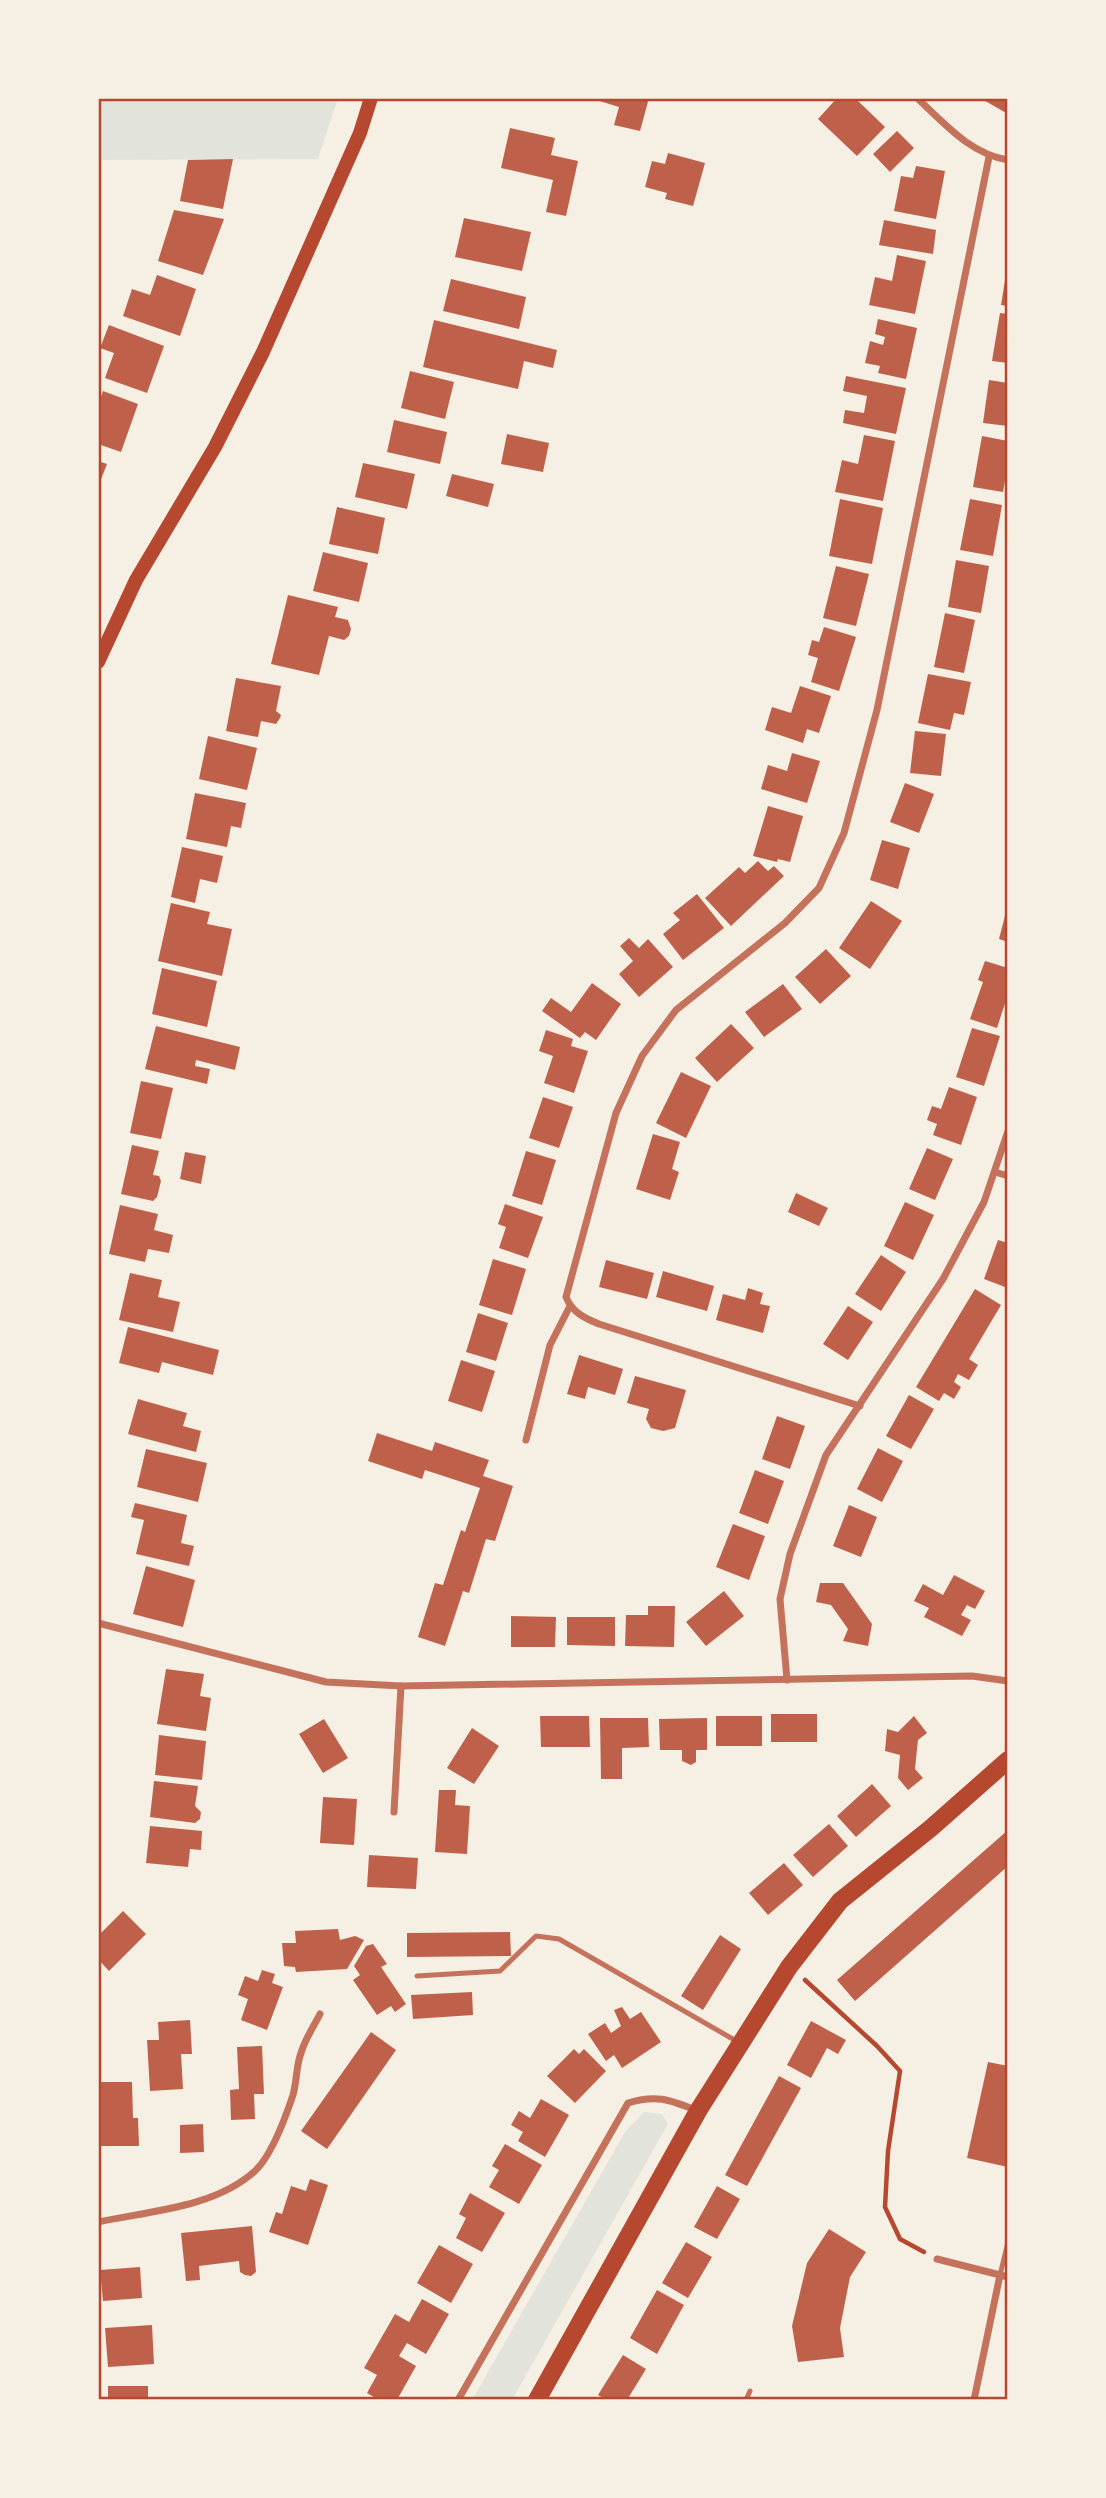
<svg xmlns="http://www.w3.org/2000/svg" width="1106" height="2498" viewBox="0 0 1106 2498" font-family="Commissioner,sans-serif">
<rect width="100%" height="100%" fill="#f6efe4"/>
<g fill="#e2e4dc">
<polygon points="98,98 338,98 318,159 98,160"/>
<polygon points="644,2112 662,2114 668,2124 512,2400 472,2400 625,2132"/>
</g>
<g fill="#bf614a">
<polygon points="590,98 649,98 640,131 614,125 619,107"/>
<polygon points="837,98 855,98 885,127 857,156 818,119"/>
<polygon points="980,98 1008,98 1008,114"/>
<polygon points="510,128 555,138 551,155 578,161 566,216 546,212 553,180 501,168"/>
<polygon points="897,131 914,148 890,172 873,154"/>
<polygon points="668,153 705,163 693,206 665,199 667,193 645,187 652,161 665,164"/>
<polygon points="233,159 223,209 180,201 188,160"/>
<polygon points="916,166 945,171 936,219 894,211 901,176 913,178"/>
<polygon points="174,210 224,219 203,275 158,261"/>
<polygon points="464,218 531,232 522,271 455,257"/>
<polygon points="884,220 936,230 933,254 879,245"/>
<polygon points="897,255 926,261 915,314 869,305 875,277 892,281"/>
<polygon points="1006,274 1008,275 1008,306 1001,305"/>
<polygon points="157,275 196,289 180,336 123,316 132,289 150,295"/>
<polygon points="451,279 526,297 519,329 443,311"/>
<polygon points="1000,313 1008,314 1008,363 992,361"/>
<polygon points="878,319 917,328 906,379 878,373 880,366 865,363 870,341 883,345 885,337 875,334"/>
<polygon points="434,320 557,350 553,368 524,361 518,389 423,367"/>
<polygon points="109,325 164,346 147,393 105,378 114,353 100,348"/>
<polygon points="410,371 454,382 445,419 401,408"/>
<polygon points="846,376 906,388 896,434 843,423 845,410 864,413 867,396 843,391"/>
<polygon points="989,380 1008,383 1008,426 983,423"/>
<polygon points="103,391 138,404 121,452 98,444 98,404"/>
<polygon points="394,420 447,432 440,464 387,452"/>
<polygon points="507,434 549,443 543,472 501,464"/>
<polygon points="864,435 895,441 883,501 835,492 842,460 858,464"/>
<polygon points="982,436 1008,441 1008,464 1003,492 973,487"/>
<polygon points="98,461 107,464 98,487"/>
<polygon points="363,463 415,474 407,509 355,497"/>
<polygon points="452,474 494,484 488,507 446,496"/>
<polygon points="840,499 883,508 872,564 829,556"/>
<polygon points="970,499 1002,505 993,556 960,550"/>
<polygon points="337,507 385,518 378,554 329,544"/>
<polygon points="323,552 368,563 359,602 313,591"/>
<polygon points="956,560 989,566 981,613 948,607"/>
<polygon points="836,566 869,574 856,626 823,618"/>
<polygon points="288,595 338,607 335,617 348,620 351,629 349,636 344,640 329,636 319,675 271,664"/>
<polygon points="945,613 975,620 964,673 934,667"/>
<polygon points="824,627 856,637 839,691 811,682 818,658 808,655 812,640 819,642"/>
<polygon points="928,674 971,682 964,715 954,713 950,730 918,723"/>
<polygon points="236,678 281,686 276,711 281,715 280,718 276,724 261,721 258,737 226,731"/>
<polygon points="800,686 831,696 819,733 807,729 803,743 765,730 772,707 791,713"/>
<polygon points="915,731 946,734 941,776 910,773"/>
<polygon points="208,736 257,748 247,790 199,779"/>
<polygon points="792,753 820,761 807,803 761,789 768,765 787,771"/>
<polygon points="905,783 934,794 919,833 890,822"/>
<polygon points="195,793 246,803 241,828 231,826 227,847 186,839"/>
<polygon points="768,806 803,816 790,862 778,859 777,862 753,856"/>
<polygon points="882,840 910,848 898,889 870,880"/>
<polygon points="182,847 223,856 217,883 200,879 195,903 171,897"/>
<polygon points="758,861 768,871 774,866 784,876 731,926 705,898 739,867 745,873"/>
<polygon points="697,894 724,928 683,960 663,934 680,920 673,913"/>
<polygon points="871,901 902,921 870,969 839,948"/>
<polygon points="171,903 210,912 207,924 232,929 222,976 158,961"/>
<polygon points="1007,908 1008,908 1008,942 999,939"/>
<polygon points="629,938 639,948 648,939 673,967 639,997 619,974 633,961 620,946"/>
<polygon points="826,949 851,976 820,1004 795,977"/>
<polygon points="985,961 1008,968 1008,994 997,1028 970,1019 983,982 978,980"/>
<polygon points="162,968 217,981 207,1027 152,1014"/>
<polygon points="592,983 621,1004 596,1040 585,1032 580,1038 542,1011 551,998 571,1012"/>
<polygon points="783,984 802,1009 764,1037 745,1012"/>
<polygon points="731,1024 754,1048 717,1082 695,1058"/>
<polygon points="156,1026 240,1047 235,1070 196,1060 195,1066 210,1069 207,1084 145,1069"/>
<polygon points="972,1028 1000,1036 984,1086 956,1077"/>
<polygon points="546,1030 573,1039 571,1046 588,1051 574,1093 544,1083 553,1056 539,1051"/>
<polygon points="681,1072 711,1086 686,1138 656,1123"/>
<polygon points="141,1081 173,1088 161,1139 130,1133"/>
<polygon points="949,1087 977,1097 961,1145 933,1135 937,1124 927,1120 932,1106 941,1109"/>
<polygon points="543,1097 573,1107 559,1148 529,1138"/>
<polygon points="653,1134 680,1142 672,1169 679,1172 670,1200 636,1189"/>
<polygon points="132,1145 159,1151 153,1175 159,1176 161,1181 157,1197 153,1201 121,1194"/>
<polygon points="927,1148 953,1159 935,1200 909,1189"/>
<polygon points="526,1151 556,1160 542,1205 512,1196"/>
<polygon points="185,1152 206,1156 201,1184 180,1179"/>
<polygon points="796,1193 828,1208 819,1226 788,1212"/>
<polygon points="905,1202 934,1215 913,1260 884,1246"/>
<polygon points="505,1204 543,1217 528,1258 499,1248 506,1227 498,1224"/>
<polygon points="120,1205 158,1214 154,1230 173,1235 169,1253 148,1249 145,1262 109,1254"/>
<polygon points="998,1240 1008,1243 1008,1278 1005,1287 984,1279"/>
<polygon points="881,1255 906,1272 881,1311 855,1294"/>
<polygon points="493,1259 526,1269 512,1315 479,1305"/>
<polygon points="606,1260 654,1273 647,1299 599,1287"/>
<polygon points="663,1271 714,1286 707,1311 656,1297"/>
<polygon points="130,1273 162,1280 158,1297 180,1302 173,1332 119,1320"/>
<polygon points="748,1288 763,1293 760,1304 770,1306 763,1333 716,1320 723,1294 745,1300"/>
<polygon points="975,1289 1001,1305 969,1359 978,1365 969,1380 958,1374 954,1382 961,1387 954,1399 944,1393 939,1401 916,1387"/>
<polygon points="848,1306 873,1322 848,1360 823,1344"/>
<polygon points="478,1313 508,1323 496,1361 466,1352"/>
<polygon points="128,1327 219,1350 213,1375 162,1362 159,1373 119,1363"/>
<polygon points="579,1355 623,1369 615,1395 588,1387 585,1399 567,1394"/>
<polygon points="461,1360 495,1371 482,1412 448,1401"/>
<polygon points="635,1376 686,1390 675,1428 663,1431 651,1428 646,1419 649,1409 627,1403"/>
<polygon points="909,1395 934,1409 911,1449 886,1436"/>
<polygon points="138,1399 187,1413 183,1426 201,1431 196,1452 128,1434"/>
<polygon points="777,1416 805,1426 790,1469 762,1459"/>
<polygon points="377,1433 432,1451 435,1442 489,1460 483,1476 513,1486 495,1541 486,1539 469,1593 463,1591 445,1646 418,1637 435,1583 443,1585 461,1530 465,1532 480,1488 425,1470 422,1479 368,1461"/>
<polygon points="878,1448 903,1461 882,1502 857,1489"/>
<polygon points="146,1449 207,1463 198,1502 137,1487"/>
<polygon points="755,1470 784,1481 768,1524 739,1513"/>
<polygon points="135,1503 187,1515 181,1543 194,1546 189,1566 136,1554 144,1520 131,1517"/>
<polygon points="849,1505 877,1517 861,1557 833,1546"/>
<polygon points="733,1524 765,1536 749,1580 716,1567"/>
<polygon points="146,1566 195,1580 183,1627 133,1614"/>
<polygon points="954,1575 985,1591 975,1609 967,1605 961,1615 971,1620 962,1636 924,1617 929,1608 914,1601 923,1584 943,1595"/>
<polygon points="820,1583 843,1583 872,1624 868,1646 843,1641 848,1629 831,1605 816,1602"/>
<polygon points="724,1591 744,1616 706,1646 686,1622"/>
<polygon points="648,1606 675,1606 674,1647 625,1646 626,1615 648,1615"/>
<polygon points="511,1616 556,1617 555,1647 511,1647"/>
<polygon points="567,1617 615,1617 615,1646 567,1645"/>
<polygon points="166,1669 204,1674 200,1696 211,1698 206,1731 157,1724"/>
<rect x="771" y="1714" width="46" height="28"/>
<polygon points="540,1716 589,1716 590,1747 541,1747"/>
<rect x="716" y="1716" width="46" height="30"/>
<polygon points="914,1716 927,1733 918,1740 915,1769 923,1778 908,1790 898,1778 900,1755 885,1751 887,1729 898,1732"/>
<polygon points="600,1718 648,1718 649,1747 622,1748 622,1779 601,1779"/>
<polygon points="707,1718 707,1750 696,1750 696,1762 691,1765 682,1761 682,1750 660,1750 659,1719"/>
<polygon points="324,1719 348,1758 323,1773 299,1734"/>
<polygon points="472,1728 499,1746 474,1784 447,1768"/>
<polygon points="159,1735 206,1741 202,1780 155,1775"/>
<polygon points="154,1781 198,1786 195,1806 201,1812 200,1819 195,1823 150,1817"/>
<polygon points="872,1784 891,1806 856,1837 837,1816"/>
<polygon points="439,1790 456,1790 455,1805 470,1806 467,1854 435,1852"/>
<polygon points="323,1797 357,1799 354,1845 320,1843"/>
<polygon points="829,1824 848,1846 813,1877 793,1855"/>
<polygon points="150,1826 202,1831 201,1850 190,1849 188,1867 146,1863"/>
<polygon points="1008,1830 1008,1866 855,2001 837,1980"/>
<polygon points="369,1855 418,1858 416,1889 367,1887"/>
<polygon points="784,1863 803,1885 768,1915 749,1893"/>
<polygon points="123,1911 146,1934 109,1971 98,1959 98,1936"/>
<polygon points="338,1929 340,1940 355,1936 364,1940 347,1969 296,1972 295,1967 284,1966 282,1943 296,1943 295,1931"/>
<polygon points="510,1932 511,1956 407,1957 407,1933"/>
<polygon points="720,1935 741,1949 703,2010 681,1996"/>
<polygon points="373,1944 387,1964 381,1967 406,2004 395,2012 391,2006 377,2015 353,1980 360,1975 354,1966 366,1946"/>
<polygon points="262,1970 275,1974 272,1983 283,1987 267,2030 241,2020 248,1999 238,1995 245,1976 258,1981"/>
<polygon points="472,1992 473,2015 413,2019 411,1995"/>
<polygon points="622,2007 630,2019 641,2012 661,2042 622,2068 614,2055 606,2061 588,2034 605,2023 611,2033 621,2026 614,2010"/>
<polygon points="190,2020 192,2054 181,2054 183,2089 150,2091 147,2040 159,2040 158,2022"/>
<polygon points="811,2021 846,2040 838,2054 827,2048 811,2078 787,2065"/>
<polygon points="371,2032 396,2050 327,2149 301,2131"/>
<polygon points="262,2046 264,2094 254,2094 255,2119 231,2120 230,2090 239,2089 237,2047"/>
<polygon points="574,2049 579,2054 584,2049 606,2071 575,2103 547,2076"/>
<polygon points="988,2062 1008,2066 1008,2167 967,2158"/>
<polygon points="779,2076 801,2088 747,2186 725,2175"/>
<polygon points="99,2082 132,2082 133,2118 138,2118 139,2146 100,2146"/>
<polygon points="541,2099 569,2115 545,2157 518,2141 523,2132 511,2125 519,2111 530,2118"/>
<polygon points="203,2124 204,2152 180,2153 180,2125"/>
<polygon points="505,2144 542,2165 519,2204 489,2187 499,2170 492,2166"/>
<polygon points="310,2179 328,2185 308,2245 269,2232 276,2212 282,2214 291,2186 306,2191"/>
<polygon points="717,2186 740,2199 717,2239 694,2227"/>
<polygon points="470,2193 505,2213 482,2252 456,2238 466,2218 459,2214"/>
<polygon points="252,2226 256,2272 251,2276 245,2275 240,2272 239,2261 199,2266 200,2280 186,2281 181,2233"/>
<polygon points="829,2229 866,2252 850,2277 840,2328 844,2357 798,2362 792,2326 807,2263"/>
<polygon points="686,2242 712,2257 688,2298 662,2283"/>
<polygon points="439,2245 473,2264 451,2303 417,2283"/>
<polygon points="140,2267 142,2298 103,2301 100,2270"/>
<polygon points="657,2290 684,2305 657,2354 630,2338"/>
<polygon points="422,2299 449,2314 426,2354 407,2343 399,2356 416,2366 397,2400 379,2400 367,2393 377,2375 364,2368 395,2314 409,2322"/>
<polygon points="152,2325 154,2364 108,2367 105,2328"/>
<polygon points="623,2355 646,2369 627,2400 607,2400 598,2395"/>
<rect x="108" y="2386" width="40" height="14"/>
</g>
<g fill="none" stroke-linecap="round" stroke-linejoin="round">
<polyline stroke="#b5482f" stroke-width="4.5" points="805,1980 877,2046 900,2071 888,2151 885,2207 900,2239 924,2252"/>
<g stroke="#c5725c" stroke-width="5">
<polyline points="417,1976 500,1971 536,1936 559,1939 738,2042"/>
<polyline points="1000,2275 1008,2242"/>
<polyline points="746,2400 750,2391"/>
</g>
<g stroke="#c5725c" stroke-width="7">
<path d="M917 98C944 123 970 154 1008 160"/>
<polyline points="995,1172 1008,1176"/>
<path d="M860 1406 599 1324C584 1318 572 1312 566 1297L616 1113 642 1056 676 1010 785 923 819 888 844 833 877 710 989 157"/>
<polyline points="526,1440 550,1345 570,1306"/>
<polyline points="98,1623 326,1682 401,1686 972,1676 1008,1681"/>
<polyline points="787,1680 780,1599 790,1554 826,1455 943,1279 984,1202 1008,1131"/>
<polyline points="394,1812 401,1686"/>
<path d="M98 2222C149 2211 214 2208 255 2171 271 2156 286 2116 293 2095 297 2081 296 2066 301 2053 305 2039 314 2026 320 2014"/>
<polyline points="937,2259 1008,2277"/>
<path d="M458 2400 628 2103C657 2094 670 2100 698 2111"/>
<polyline points="974,2400 1000,2275"/>
</g>
<polyline stroke="#b5482f" stroke-width="14" points="98,662 136,580 215,447 263,352 360,133 371,98"/>
<polyline stroke="#b5482f" stroke-width="18" points="537,2400 698,2111 789,1967 840,1901 931,1828 1008,1760"/>
</g>
<rect width="1106" height="2498" fill="none" stroke="#f6efe4" stroke-width="200"/>
<rect x="100" y="100" width="906" height="2298" fill="none" stroke="#b5482f" stroke-width="2.5"/>
</svg>
